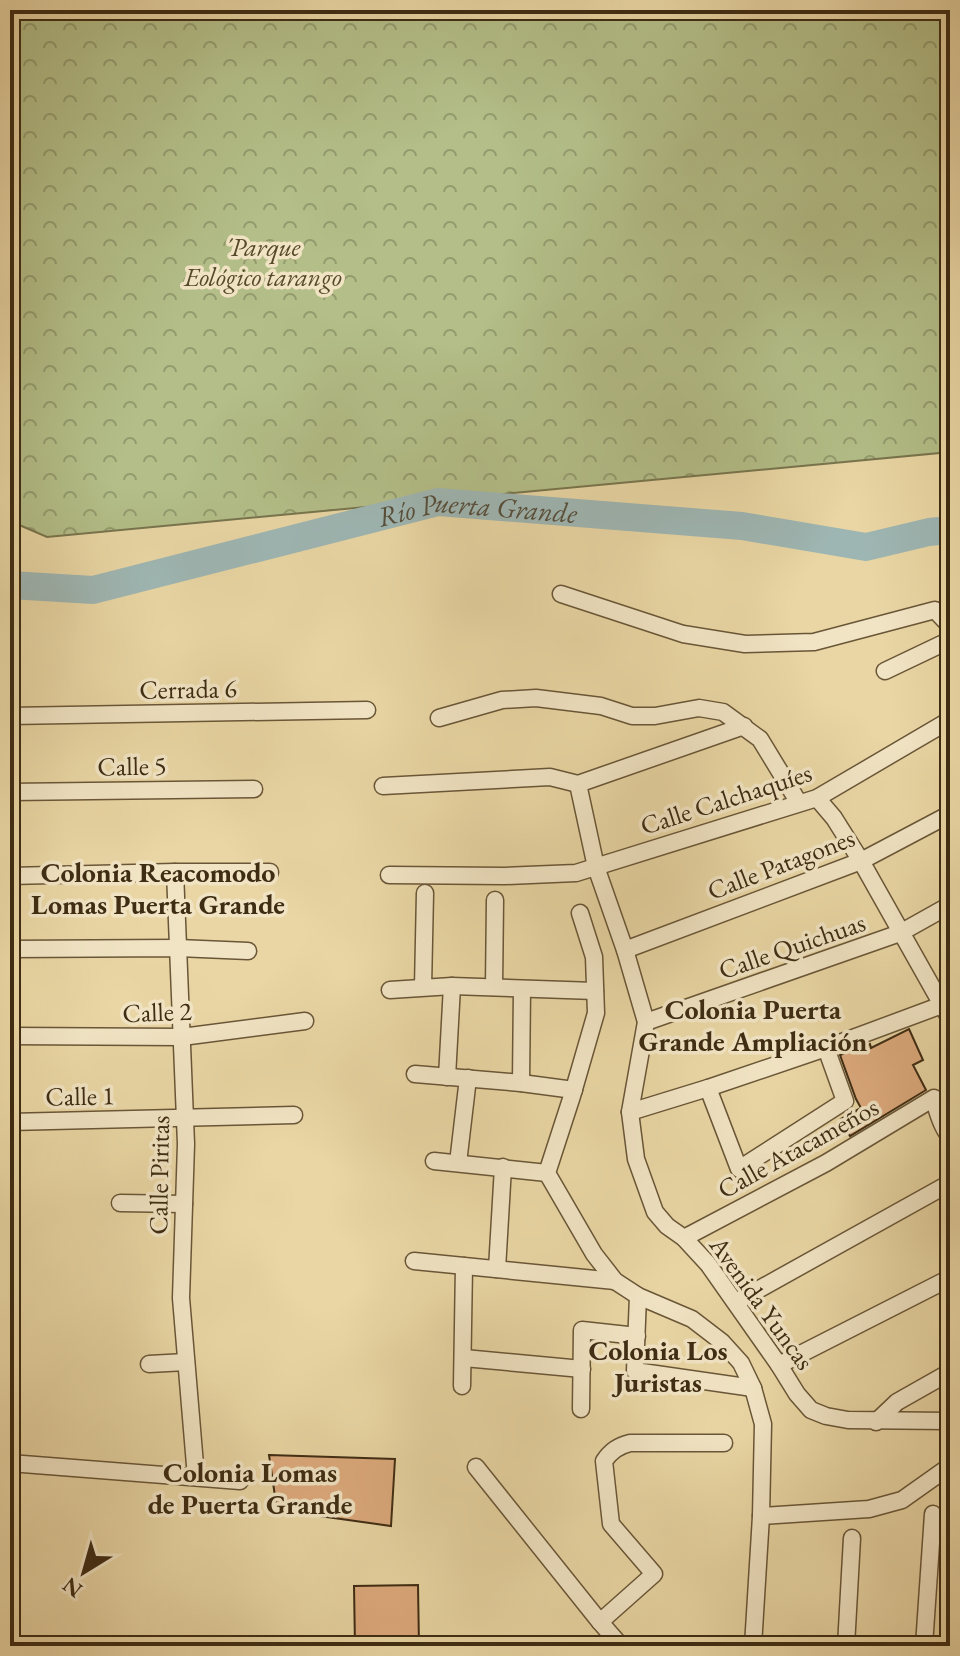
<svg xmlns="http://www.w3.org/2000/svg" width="960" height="1656" viewBox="0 0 960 1656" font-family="'EB Garamond',serif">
<defs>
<pattern id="park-crowns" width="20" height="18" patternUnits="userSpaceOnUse" patternTransform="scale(2)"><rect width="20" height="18" fill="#b3be88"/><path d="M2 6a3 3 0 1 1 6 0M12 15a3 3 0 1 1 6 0" fill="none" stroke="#939b6e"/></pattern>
</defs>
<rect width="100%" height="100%" fill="#e9d6a4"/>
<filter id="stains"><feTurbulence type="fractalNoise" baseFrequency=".0025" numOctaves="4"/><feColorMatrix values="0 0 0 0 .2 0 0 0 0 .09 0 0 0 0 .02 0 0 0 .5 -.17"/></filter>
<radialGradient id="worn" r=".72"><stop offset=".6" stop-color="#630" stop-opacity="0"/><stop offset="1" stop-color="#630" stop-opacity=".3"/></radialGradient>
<polygon fill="url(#park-crowns)" stroke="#78754e" stroke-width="2" points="10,10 950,10 950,452 47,537 10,521"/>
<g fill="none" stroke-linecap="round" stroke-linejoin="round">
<path stroke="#9eb6b3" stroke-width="28" id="s1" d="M10 585 93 590 438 502 742 526 866 547 929 532 950 530"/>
</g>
<g fill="#ddaa7d" stroke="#3e2c13" stroke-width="2">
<polygon points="909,1029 923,1060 913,1065 926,1090 850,1136 841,1119 861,1108 856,1099 840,1055 870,1044 871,1048"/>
<polygon points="269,1455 395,1459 391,1526 277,1510"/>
<polygon points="418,1585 419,1646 355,1646 354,1586"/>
</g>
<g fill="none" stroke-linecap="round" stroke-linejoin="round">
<g stroke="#695637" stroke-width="19">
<g id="minor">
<polyline points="561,594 683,634 745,644 814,642 935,610 950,626"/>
<polyline points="885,671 950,640"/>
<polyline points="10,716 367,710"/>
<polyline points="439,718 502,700 536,698 601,706 632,716 655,716 699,708 723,712 760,739 799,803"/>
<polyline points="578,784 596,867 625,950 646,1022 630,1112 636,1159 655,1212 667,1226 684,1238 708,1264 779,1365 797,1394 811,1410 826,1416 848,1420 950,1421"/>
<polyline points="578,784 744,726"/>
<polyline points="383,786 550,777 578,784"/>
<polyline points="10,792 254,789"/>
<polyline points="817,798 834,818 861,861 950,1019"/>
<polyline points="175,872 186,1144 181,1298 196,1477"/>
<polyline points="389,875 505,876 576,873 817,798 950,720"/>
<polyline points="10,876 175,872 270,872"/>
<polyline points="580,913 594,957 596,1013 572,1096 547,1173 594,1254 615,1281 638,1296 692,1319 722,1342 741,1363 753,1388 763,1424 761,1516 753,1646"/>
<polyline points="10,949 178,948 248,951"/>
<polyline points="625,950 861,861 950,814"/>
<polyline points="423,987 425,893"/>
<polyline points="494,987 495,900"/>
<polyline points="390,990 452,986 595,991"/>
<polyline points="646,1022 900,933 950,905"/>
<polyline points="10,1036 182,1037 305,1021"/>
<polyline points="415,1074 521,1083 574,1090"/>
<polyline points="447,1077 452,986"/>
<polyline points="521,1083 522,989"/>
<polyline points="708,1088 739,1169 845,1101 826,1048"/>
<polyline points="630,1112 708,1088 826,1048 950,1002"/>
<polyline points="10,1122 294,1115"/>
<polyline points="434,1161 547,1173"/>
<polyline points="458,1163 468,1078"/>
<polyline points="120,1203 184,1204"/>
<path d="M684 1238 826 1163 934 1098C937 1112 941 1126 950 1137"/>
<polyline points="414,1261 615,1281"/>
<polyline points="497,1269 503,1167"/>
<polyline points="638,1296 635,1371 753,1388"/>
<polyline points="736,1302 950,1183"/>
<polyline points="464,1358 582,1369"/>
<polyline points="149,1364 186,1362"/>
<polyline points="779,1365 950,1278"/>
<polyline points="462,1386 464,1266"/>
<polyline points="581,1409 582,1330 637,1336"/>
<polyline points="876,1422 897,1402 950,1372"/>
<polyline points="10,1463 240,1481"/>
<polyline points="476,1467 600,1622 621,1646"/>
<polyline points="761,1516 869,1509 902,1500 950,1466"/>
<path d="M600 1622 654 1574 611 1524 604 1461C611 1451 618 1446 630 1443H724"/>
<polyline points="846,1646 852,1538"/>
<polyline points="924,1646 933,1514"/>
</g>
</g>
<use href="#minor" stroke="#f1e4c4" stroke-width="16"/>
</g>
<g text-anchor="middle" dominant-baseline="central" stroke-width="7" stroke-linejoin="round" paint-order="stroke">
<g font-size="26" font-style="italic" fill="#55492a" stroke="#f1e4c4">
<text x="263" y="247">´Parque<tspan x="263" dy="30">Eológico tarango</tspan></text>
</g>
<g font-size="26" fill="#3e2c13" stroke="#f1e4c4">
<text transform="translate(188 689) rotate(-1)">Cerrada 6</text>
<text transform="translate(132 766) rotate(-1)">Calle 5</text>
<text transform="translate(726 799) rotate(-18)">Calle Calchaquíes</text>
<text transform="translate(781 864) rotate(-21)">Calle Patagones</text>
<text transform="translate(792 946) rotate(-19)">Calle Quichuas</text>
<text transform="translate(157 1012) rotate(-2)">Calle 2</text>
<text transform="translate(80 1096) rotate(-1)">Calle 1</text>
<text transform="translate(798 1148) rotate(-29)">Calle Atacameños</text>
<text transform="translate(159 1175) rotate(-89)">Calle Piritas</text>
<text transform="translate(762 1303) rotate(54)">Avenida Yuncas</text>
</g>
<g font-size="28" font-style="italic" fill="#564e3b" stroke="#f1e4c4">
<text stroke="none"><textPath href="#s1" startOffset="478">Río Puerta Grande</textPath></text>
</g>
<g font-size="28" font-weight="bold" fill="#3e2c13" stroke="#f1e4c4">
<text x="158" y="872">Colonia Reacomodo<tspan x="158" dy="32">Lomas Puerta Grande</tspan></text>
<text x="753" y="1009">Colonia Puerta<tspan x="753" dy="32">Grande Ampliación</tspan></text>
<text x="658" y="1350">Colonia Los<tspan x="658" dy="32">Juristas</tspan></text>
<text x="250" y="1472">Colonia Lomas<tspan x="250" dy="32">de Puerta Grande</tspan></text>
</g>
</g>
<rect width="960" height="1656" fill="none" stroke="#e9d6a4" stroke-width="40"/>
<rect x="12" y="12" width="936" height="1632" fill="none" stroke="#3e2c13" stroke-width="4"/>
<rect x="20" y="20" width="920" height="1616" fill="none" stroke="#3e2c13" stroke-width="2"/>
<g transform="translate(84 1572) rotate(217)" stroke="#f1e4c4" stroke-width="6" paint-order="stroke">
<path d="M0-6L14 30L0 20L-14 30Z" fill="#3e2c13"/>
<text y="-12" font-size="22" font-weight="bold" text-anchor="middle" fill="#3e2c13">N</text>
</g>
<rect width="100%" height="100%" filter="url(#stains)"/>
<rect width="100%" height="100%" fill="url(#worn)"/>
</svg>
